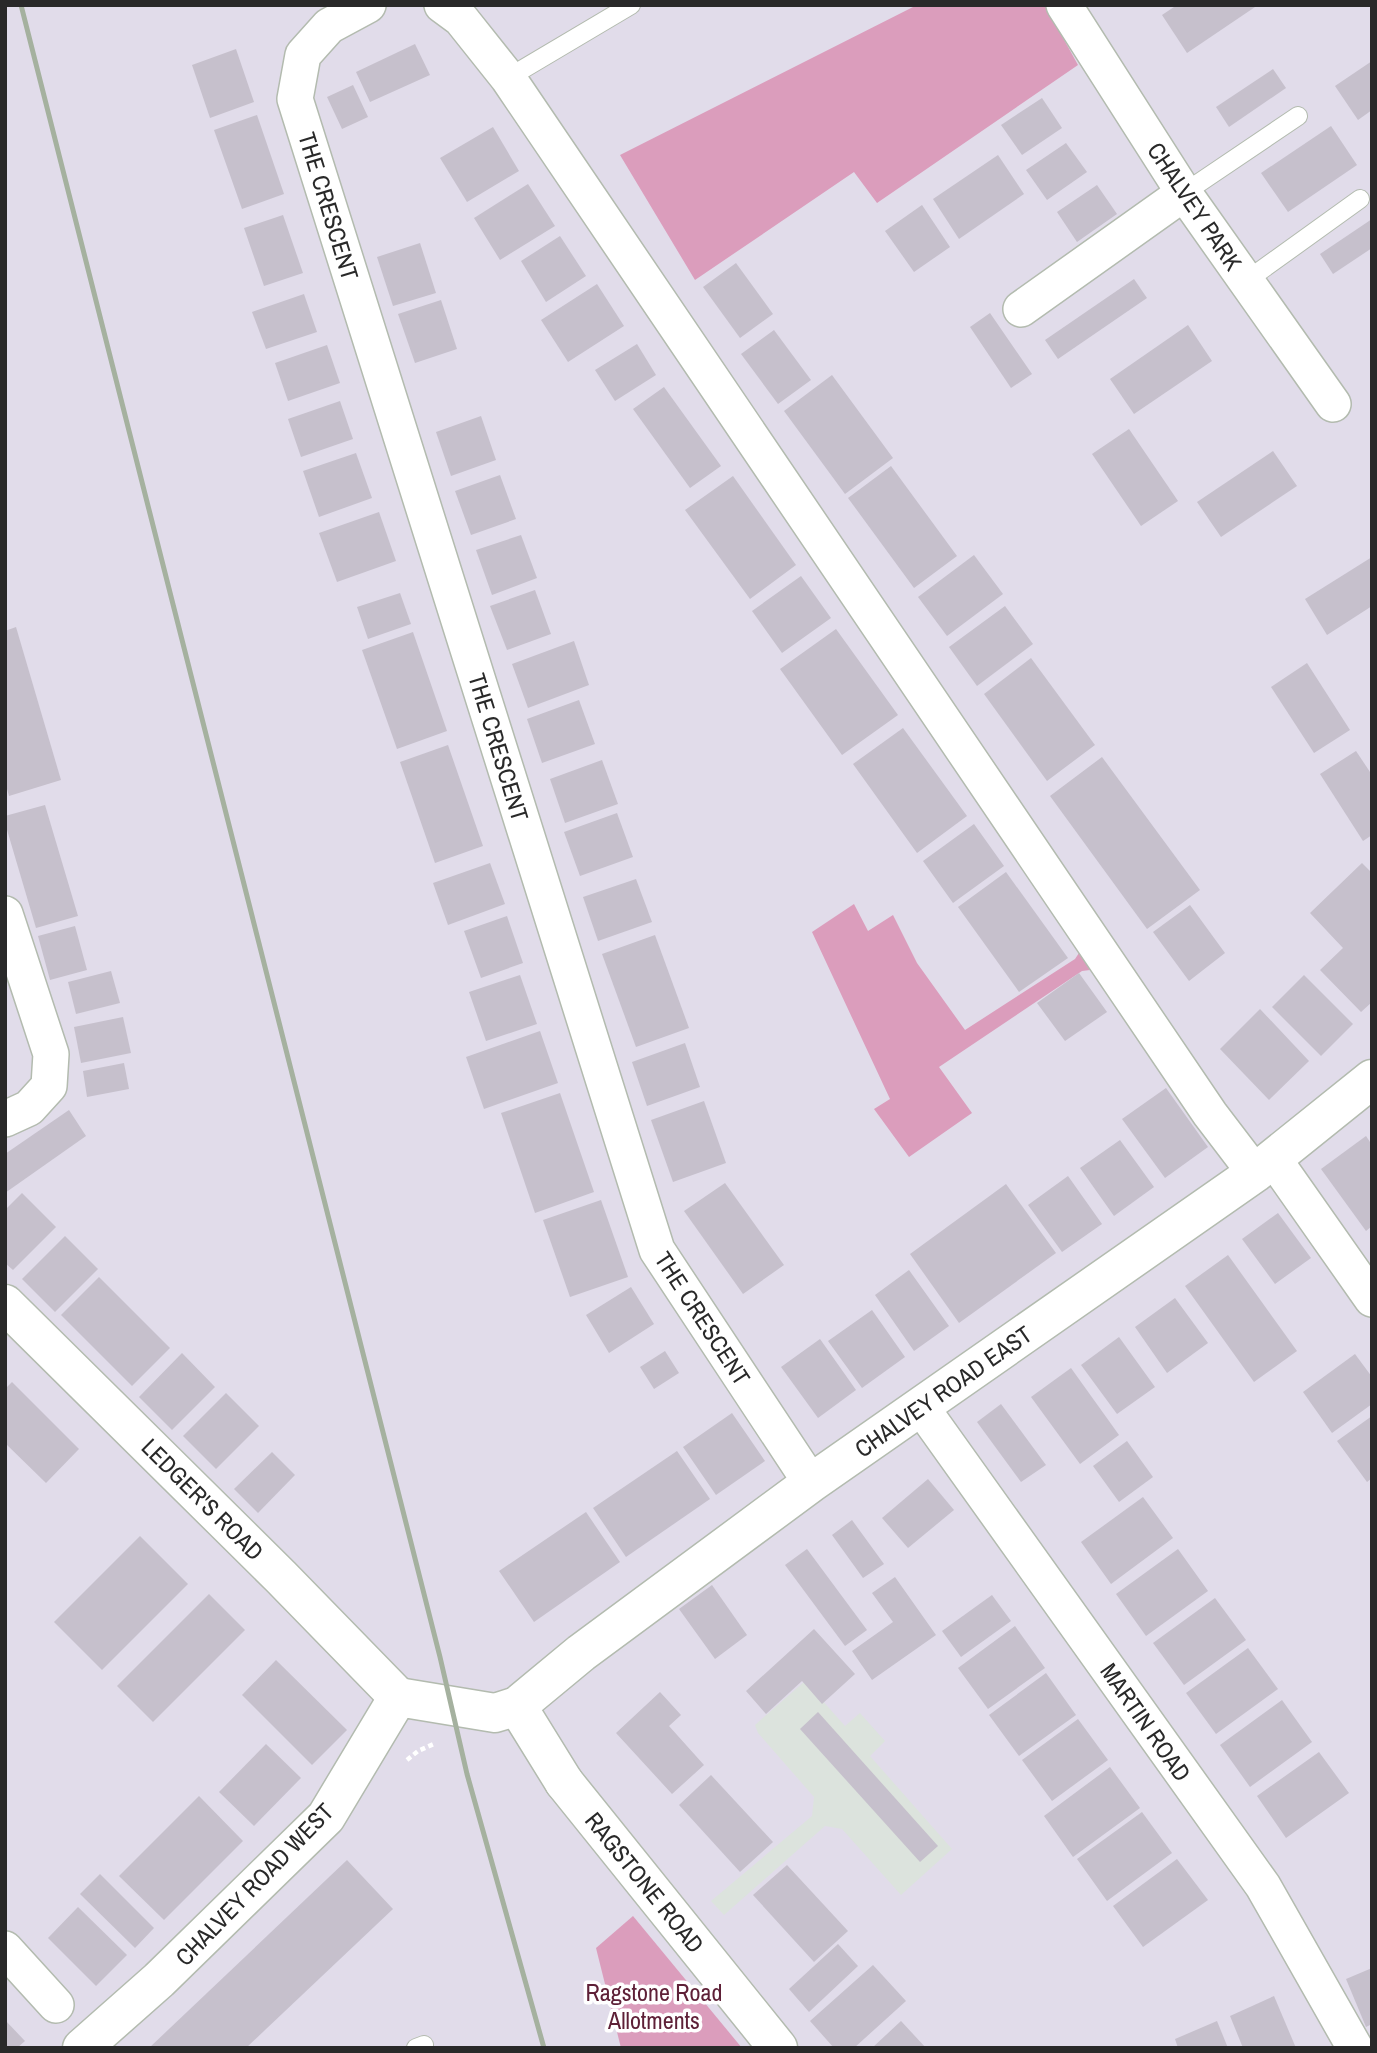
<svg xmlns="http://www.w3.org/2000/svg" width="1377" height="2053" viewBox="0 0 1377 2053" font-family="'Archivo Narrow',sans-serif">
<rect width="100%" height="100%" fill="#e1dcea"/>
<polygon fill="#dce3dd" points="805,1681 845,1726 860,1713 885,1741 870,1756 952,1849 901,1895 842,1829 825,1826 724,1915 711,1901 812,1816 814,1797 758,1733 755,1725"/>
<g fill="#db9dbc">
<polygon points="917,5 1045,5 1078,65 877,203 854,172 695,280 620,155"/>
<polygon points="854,904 868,931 893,915 917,963 965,1030 1075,959 1079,953 1090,970 1082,971 939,1067 972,1113 909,1157 874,1109 890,1099 812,932"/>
<polygon points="633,1916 742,2048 621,2048 596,1948"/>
</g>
<g fill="#c6c0cc">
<polygon points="1177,5 1258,5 1187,53 1162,15"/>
<polygon points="415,44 430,75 370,102 356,72"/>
<polygon points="236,49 254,102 210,118 192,65"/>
<polygon points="1372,61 1372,110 1358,120 1335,86"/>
<polygon points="1273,69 1286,88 1229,127 1216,107"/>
<polygon points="353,85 368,117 342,129 327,97"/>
<polygon points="1042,98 1062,128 1022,155 1001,125"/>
<polygon points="257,115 284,194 242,209 214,130"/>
<polygon points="1331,126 1357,165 1288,212 1261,173"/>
<polygon points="493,127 519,171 467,202 440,158"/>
<polygon points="1066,143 1087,172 1047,200 1026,170"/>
<polygon points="998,155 1024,194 959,239 933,199"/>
<polygon points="528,184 555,226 500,260 474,218"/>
<polygon points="1097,185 1117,214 1077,242 1057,212"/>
<polygon points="922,205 950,247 914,272 885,231"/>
<polygon points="283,215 303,273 264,286 244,228"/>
<polygon points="1372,219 1372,248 1333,274 1320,254"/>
<polygon points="560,236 586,276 546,302 521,261"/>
<polygon points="420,243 436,293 393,306 377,257"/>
<polygon points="736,263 773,314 740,338 703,287"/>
<polygon points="1134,279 1147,298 1058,359 1045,340"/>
<polygon points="597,284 624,326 568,362 541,320"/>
<polygon points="304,294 317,332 266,349 252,312"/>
<polygon points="441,300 457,349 415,363 398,314"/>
<polygon points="990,313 1032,374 1011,388 970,327"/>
<polygon points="1188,325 1212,361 1134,414 1110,379"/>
<polygon points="774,330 811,380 778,404 741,354"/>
<polygon points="637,344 656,375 615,401 595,370"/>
<polygon points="327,345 340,383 288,401 275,363"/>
<polygon points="832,375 893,458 845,494 784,411"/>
<polygon points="664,387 721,466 690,488 633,409"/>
<polygon points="340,401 353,439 301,457 288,419"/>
<polygon points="481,416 496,460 451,476 436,432"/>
<polygon points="1129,429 1178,501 1141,526 1092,454"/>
<polygon points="1273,451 1297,486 1221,537 1197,502"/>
<polygon points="356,453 372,498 319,517 303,471"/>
<polygon points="891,466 957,556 914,588 848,498"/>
<polygon points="500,475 516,519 471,535 455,491"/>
<polygon points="733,476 796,565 750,599 685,510"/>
<polygon points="379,512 396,561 337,582 319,533"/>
<polygon points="521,535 537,578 492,595 476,550"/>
<polygon points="974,555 1003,594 947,636 918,597"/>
<polygon points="1372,557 1372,606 1327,635 1305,599"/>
<polygon points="801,576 831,618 782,653 752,611"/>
<polygon points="535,590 551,634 507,650 490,606"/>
<polygon points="400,593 411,624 368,639 357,607"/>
<polygon points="1005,606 1033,644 977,686 949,647"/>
<polygon points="16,627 61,780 9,796 5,782 5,631"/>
<polygon points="836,629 898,715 842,755 780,669"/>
<polygon points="413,632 447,731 397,749 362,650"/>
<polygon points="574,641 589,685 528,708 512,664"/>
<polygon points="1031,658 1095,745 1047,781 984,694"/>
<polygon points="1307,663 1350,730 1314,753 1271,687"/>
<polygon points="579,700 595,744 542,763 527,719"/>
<polygon points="903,728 967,816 917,853 853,764"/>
<polygon points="448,745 483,846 435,863 400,762"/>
<polygon points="1356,751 1372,775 1372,835 1363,841 1320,774"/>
<polygon points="1102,757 1200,890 1147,929 1050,796"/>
<polygon points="602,760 618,804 565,823 550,779"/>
<polygon points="45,805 78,916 36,928 5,823 5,816"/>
<polygon points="617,813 633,857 580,876 564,832"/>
<polygon points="974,824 1004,866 953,903 923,861"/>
<polygon points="490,863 505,904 448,925 433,883"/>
<polygon points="1362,863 1372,873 1372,1002 1361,1012 1320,970 1343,948 1310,913"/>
<polygon points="1006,872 1068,958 1019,992 958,907"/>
<polygon points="636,879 652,922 598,941 583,897"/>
<polygon points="1190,905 1225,953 1189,981 1153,932"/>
<polygon points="507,916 523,963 481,978 464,931"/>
<polygon points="75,926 87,970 50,980 38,936"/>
<polygon points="655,935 689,1028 636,1047 602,954"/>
<polygon points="111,971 120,1003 76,1014 68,982"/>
<polygon points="1079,973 1107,1012 1065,1041 1037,1003"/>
<polygon points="520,975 537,1024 486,1041 469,992"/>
<polygon points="1304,975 1353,1024 1321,1056 1272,1007"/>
<polygon points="1260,1009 1309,1061 1269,1100 1220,1049"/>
<polygon points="123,1017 131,1053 81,1063 74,1027"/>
<polygon points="540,1031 558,1083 484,1109 466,1057"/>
<polygon points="685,1043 700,1087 647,1106 632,1062"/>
<polygon points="124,1063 129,1089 87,1097 83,1071"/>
<polygon points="1166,1088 1208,1147 1165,1178 1122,1119"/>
<polygon points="560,1093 594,1192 535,1213 501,1113"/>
<polygon points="704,1101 726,1163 673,1182 651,1120"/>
<polygon points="69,1110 86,1136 5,1193 5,1154"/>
<polygon points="1366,1136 1372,1145 1372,1226 1366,1231 1321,1169"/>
<polygon points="1120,1140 1154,1187 1114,1216 1080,1168"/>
<polygon points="1068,1176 1102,1224 1062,1252 1028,1205"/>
<polygon points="725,1183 784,1265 743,1294 684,1211"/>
<polygon points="1006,1184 1056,1253 959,1323 910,1254"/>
<polygon points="22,1193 56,1227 13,1270 5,1263 5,1210"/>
<polygon points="601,1200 628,1277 570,1297 543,1220"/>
<polygon points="1278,1213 1311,1258 1275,1284 1242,1239"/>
<polygon points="65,1236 98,1269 55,1312 22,1279"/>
<polygon points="1228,1255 1297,1351 1254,1382 1185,1286"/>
<polygon points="909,1270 949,1326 914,1351 875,1295"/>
<polygon points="99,1277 170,1348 132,1386 61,1315"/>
<polygon points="631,1287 654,1324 609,1353 586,1315"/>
<polygon points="1175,1298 1208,1343 1167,1373 1135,1327"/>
<polygon points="872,1310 905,1357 862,1388 828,1341"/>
<polygon points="1119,1337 1155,1387 1117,1414 1081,1365"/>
<polygon points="820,1339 856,1390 818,1418 781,1367"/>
<polygon points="665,1351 679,1373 654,1389 640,1367"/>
<polygon points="182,1353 215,1387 172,1430 139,1397"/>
<polygon points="1355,1354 1372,1377 1372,1404 1332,1433 1303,1392"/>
<polygon points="1071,1368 1119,1435 1080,1464 1031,1397"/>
<polygon points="12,1382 79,1449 46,1483 5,1443 5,1389"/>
<polygon points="226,1393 259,1426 216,1469 183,1436"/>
<polygon points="1001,1404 1046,1465 1021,1482 977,1422"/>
<polygon points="732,1413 765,1461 716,1495 683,1447"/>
<polygon points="1372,1416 1372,1478 1367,1482 1337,1441"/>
<polygon points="1127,1441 1153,1477 1119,1502 1093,1466"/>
<polygon points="677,1451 710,1499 626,1557 593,1508"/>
<polygon points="272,1452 295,1475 258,1513 234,1489"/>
<polygon points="928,1479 954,1510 908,1548 882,1518"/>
<polygon points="1143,1497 1173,1538 1111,1584 1081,1542"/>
<polygon points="586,1512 620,1562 534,1622 499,1571"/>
<polygon points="852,1520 884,1564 863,1578 832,1535"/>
<polygon points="140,1536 188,1584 102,1670 54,1622"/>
<polygon points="807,1549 867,1630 845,1646 785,1565"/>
<polygon points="1178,1549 1208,1591 1146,1636 1116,1594"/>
<polygon points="895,1577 936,1635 872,1680 852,1651 893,1622 872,1593"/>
<polygon points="712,1585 747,1635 715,1659 679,1609"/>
<polygon points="209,1594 245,1630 153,1722 117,1686"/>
<polygon points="992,1595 1011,1621 961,1657 942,1631"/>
<polygon points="1215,1598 1246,1640 1184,1685 1153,1643"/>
<polygon points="1015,1626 1045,1668 988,1709 958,1668"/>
<polygon points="814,1629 855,1674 822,1704 802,1681 766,1714 746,1691"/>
<polygon points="1248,1648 1278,1689 1216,1734 1186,1693"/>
<polygon points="276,1660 347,1730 312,1765 242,1695"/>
<polygon points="1046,1673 1076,1715 1019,1756 989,1715"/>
<polygon points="660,1692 681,1715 669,1726 704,1765 672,1794 616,1733"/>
<polygon points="1282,1700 1312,1742 1250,1787 1220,1745"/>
<polygon points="818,1712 938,1846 920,1862 800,1729"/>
<polygon points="1078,1719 1108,1760 1052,1801 1022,1760"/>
<polygon points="266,1744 301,1778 254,1826 219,1792"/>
<polygon points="1319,1752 1349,1793 1286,1838 1257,1796"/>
<polygon points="1110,1767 1140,1808 1073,1857 1044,1816"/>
<polygon points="711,1775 773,1842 740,1872 679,1805"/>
<polygon points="199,1796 243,1841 164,1920 119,1876"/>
<polygon points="1142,1812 1172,1853 1107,1901 1077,1859"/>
<polygon points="1177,1859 1208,1900 1143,1947 1113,1906"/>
<polygon points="347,1860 393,1909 246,2048 149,2048"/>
<polygon points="787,1865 848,1931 814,1962 753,1895"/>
<polygon points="100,1874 154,1928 135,1948 80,1894"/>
<polygon points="78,1907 127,1955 96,1986 48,1938"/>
<polygon points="838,1944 858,1966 809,2012 789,1989"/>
<polygon points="873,1965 906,2001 854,2048 834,2048 810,2021"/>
<polygon points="1372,1968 1372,2024 1366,2027 1346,1979"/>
<polygon points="1274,1996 1296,2048 1243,2048 1230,2016"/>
<polygon points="5,2020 25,2041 17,2048 5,2048"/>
<polygon points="901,2021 926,2048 872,2048"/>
<polygon points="1217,2021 1228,2048 1178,2048 1175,2039"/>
</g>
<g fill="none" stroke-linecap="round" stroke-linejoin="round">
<g stroke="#b3bbaf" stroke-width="20">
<g id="service">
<polyline points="508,78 631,5"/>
<polyline points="1184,193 1298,116"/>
<polyline points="1246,281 1360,199"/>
<polyline points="416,2048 424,2045"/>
</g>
</g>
<g stroke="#b3bbaf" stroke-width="38">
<g id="minor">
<polyline points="368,5 329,26 303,55 295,99 657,1250 811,1483"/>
<polyline points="442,5 461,19 508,78 1210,1114 1255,1173"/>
<polyline points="1064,5 1184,193 1333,404"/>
<polyline points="1021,309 1184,193"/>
<polyline points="5,914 51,1054 49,1086 29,1108 5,1119"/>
<polyline points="1273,1158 1372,1299"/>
<polyline points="921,1407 1263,1886 1355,2048"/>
<polyline points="5,1949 56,2005"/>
</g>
</g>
<g stroke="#b3bbaf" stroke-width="41">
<g id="tertiary">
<polyline points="517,1706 564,1782"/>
<polyline points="82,2048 159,1980 326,1817 398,1697 495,1713 517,1706 581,1653 811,1483 1255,1173 1372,1079"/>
</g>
</g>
<g stroke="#b3bbaf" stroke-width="41">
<g id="secondary">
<polyline points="5,1304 281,1577 398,1697"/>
<polyline points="564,1782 778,2048"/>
</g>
</g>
<polyline stroke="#fff" stroke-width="4.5" stroke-dasharray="5 3.5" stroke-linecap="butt" points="407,1760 418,1751 436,1743"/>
<use href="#service" stroke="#fff" stroke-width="18"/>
<use href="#minor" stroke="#fff" stroke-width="35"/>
<use href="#tertiary" stroke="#fff" stroke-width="38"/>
<use href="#secondary" stroke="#fff" stroke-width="38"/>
<polyline stroke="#a5b19f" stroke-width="5" points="21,5 440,1657 467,1774 544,2048"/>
</g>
<g text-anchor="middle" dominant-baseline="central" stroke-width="7" stroke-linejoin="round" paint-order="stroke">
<g font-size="24" fill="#292929" stroke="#fff">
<text transform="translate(329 206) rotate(73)">THE CRESCENT</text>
<text transform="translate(1195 206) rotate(56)">CHALVEY PARK</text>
<text transform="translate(499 747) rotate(73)">THE CRESCENT</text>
<text transform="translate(703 1318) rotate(57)">THE CRESCENT</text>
<text transform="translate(943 1391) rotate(-35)">CHALVEY ROAD EAST</text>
<text transform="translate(203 1499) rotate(45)">LEDGER'S ROAD</text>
<text transform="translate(1146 1722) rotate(55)">MARTIN ROAD</text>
<text transform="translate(645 1882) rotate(51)">RAGSTONE ROAD</text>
<text transform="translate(254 1884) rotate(-46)">CHALVEY ROAD WEST</text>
</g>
<g font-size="24" fill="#5e2037" stroke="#fff">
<text x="654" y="1992">Ragstone Road<tspan x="654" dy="28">Allotments</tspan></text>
</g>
</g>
<rect width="1377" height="2053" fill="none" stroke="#292929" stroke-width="14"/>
</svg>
